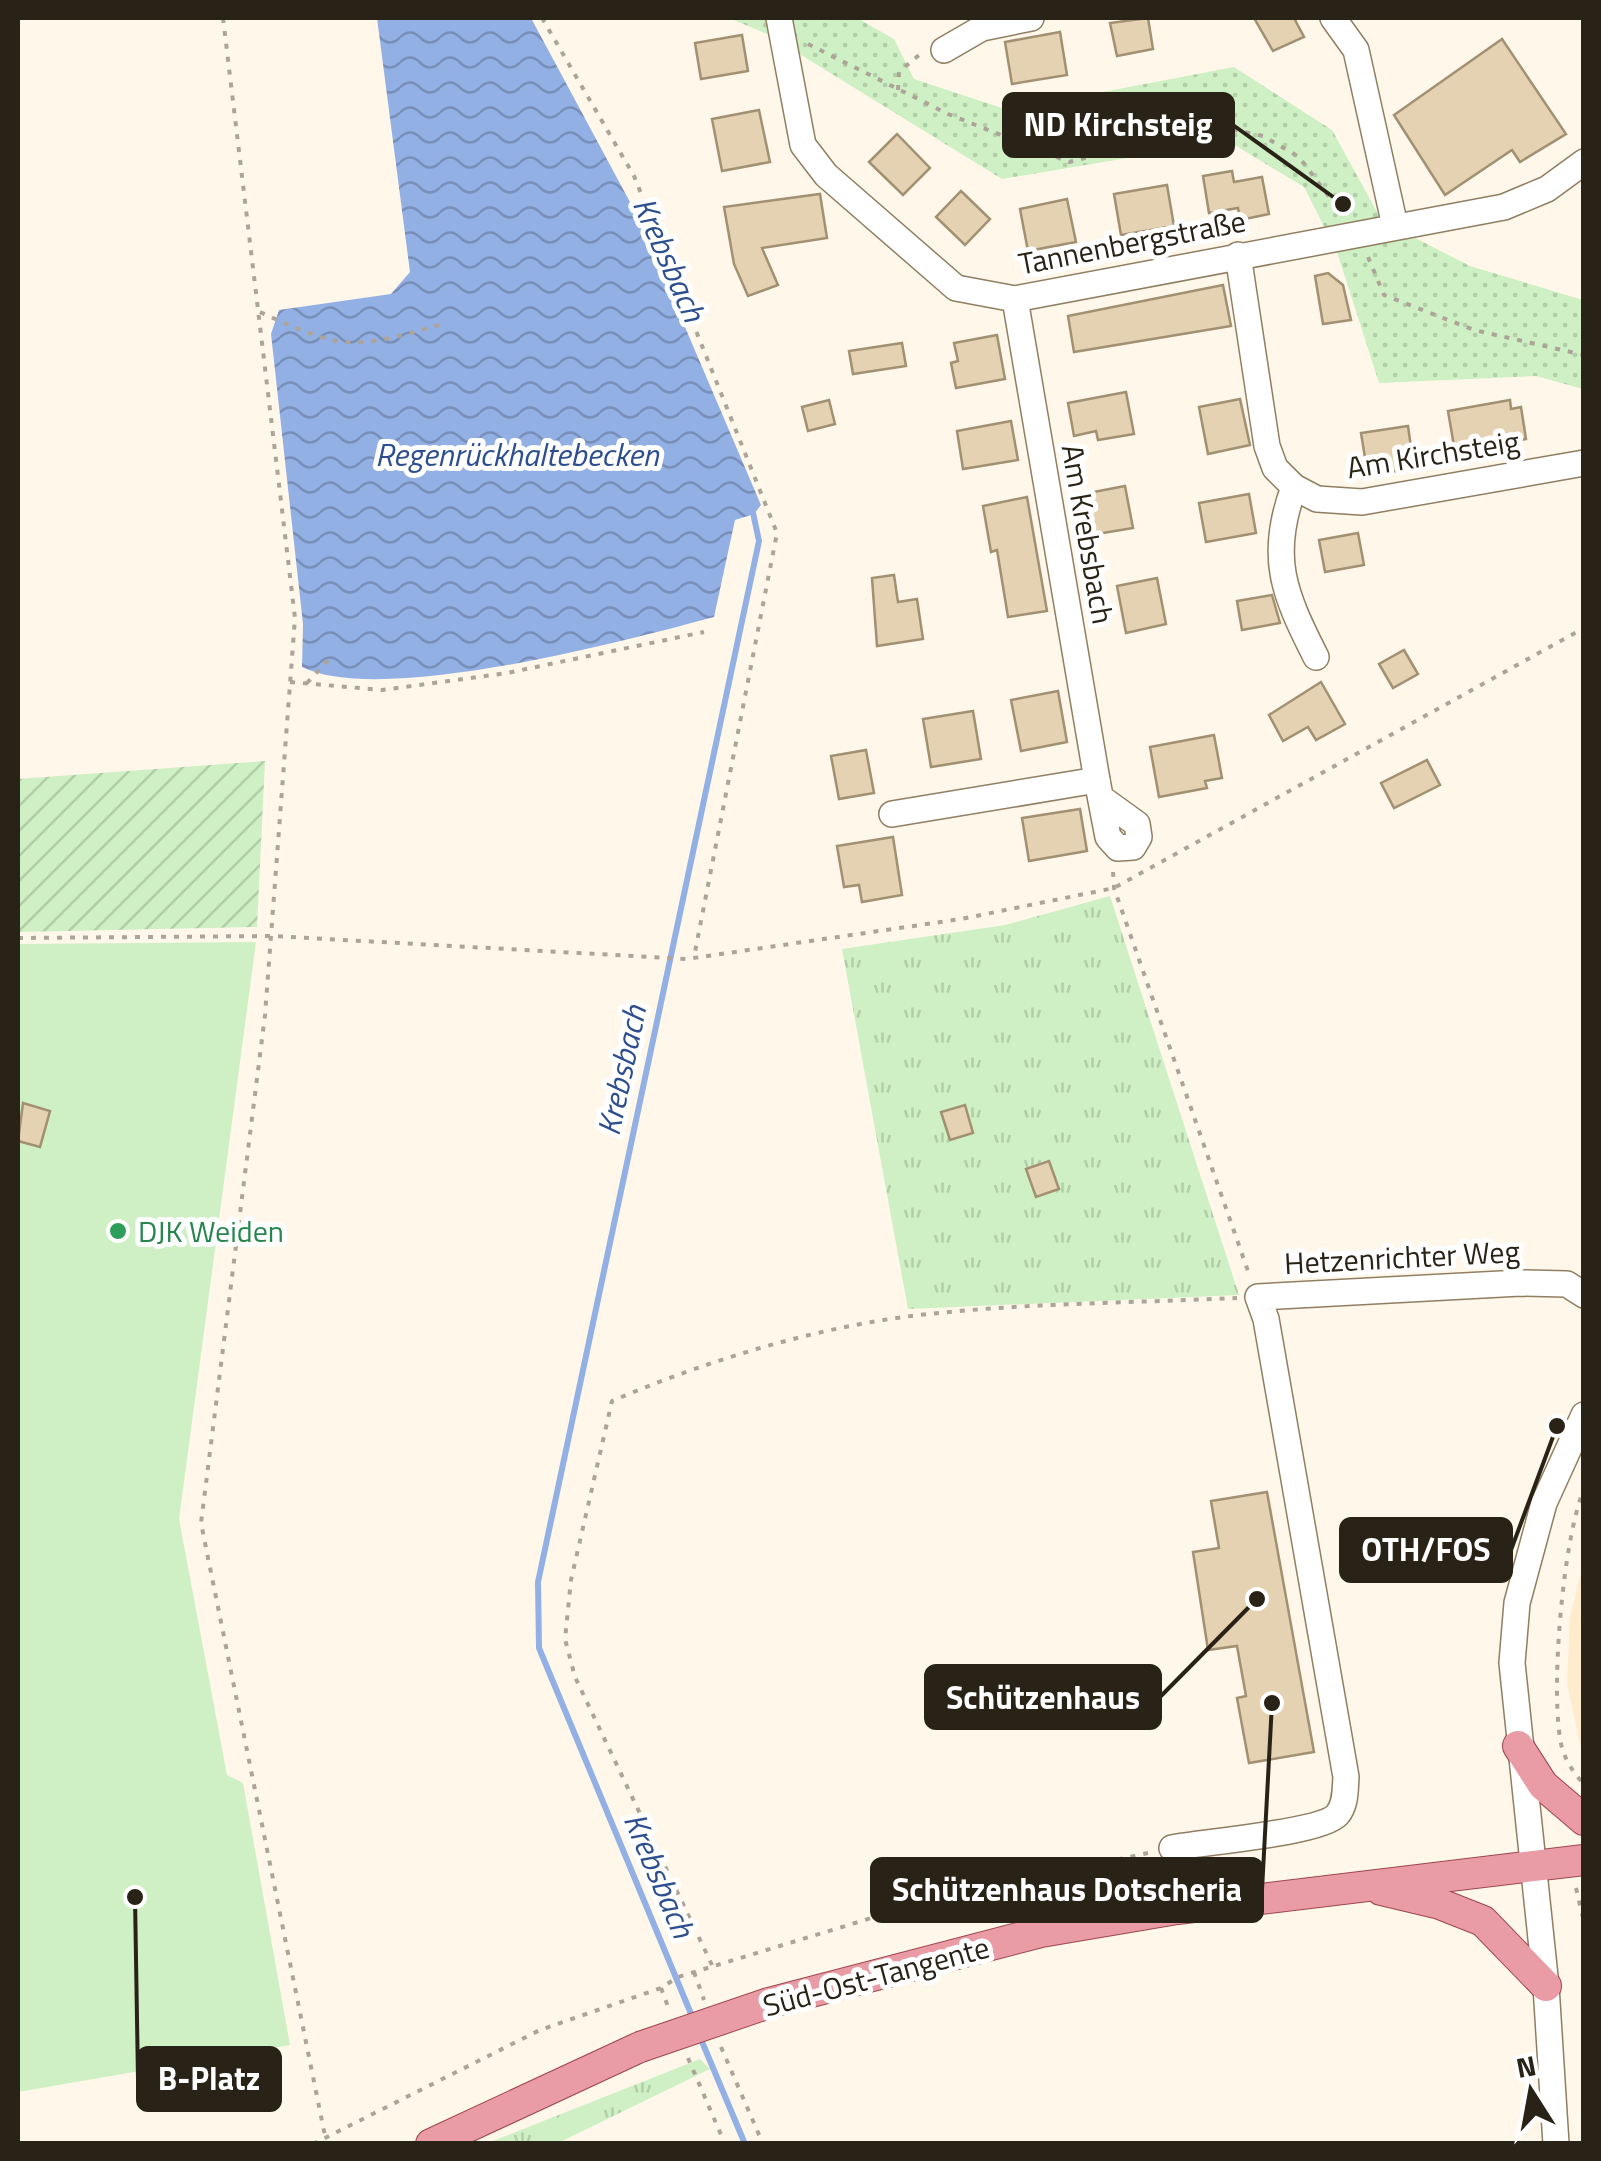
<svg xmlns="http://www.w3.org/2000/svg" width="1601" height="2161" viewBox="0 0 1601 2161" font-family="'Titillium Web',sans-serif">
<defs>
<pattern id="grass-tufts" width="24" height="20" patternUnits="userSpaceOnUse" patternTransform="scale(2.5)"><rect width="24" height="20" fill="#cff0c4"/><path d="M3 7l-1-3M5 7V3M7 7l1-3M15 17l-1-3M17 17v-4M19 17l1-3" fill="none" stroke="#b2cea8"/></pattern>
<pattern id="park-dots" width="8" height="8" patternUnits="userSpaceOnUse" patternTransform="scale(2.5)"><rect width="8" height="8" fill="#cff0c4"/><path d="M2 2h.1M6 6h.1" fill="none" stroke="#b2cea8" stroke-width="1.8" stroke-linecap="round"/></pattern>
<pattern id="garden-furrows" width="10" height="10" patternUnits="userSpaceOnUse" patternTransform="scale(2.5)"><rect width="10" height="10" fill="#cff0c4"/><path d="M-1 1l2-2M0 10L10 0M9 11l2-2" fill="none" stroke="#b2cea8"/></pattern>
<pattern id="water-waves" width="16" height="10" patternUnits="userSpaceOnUse" patternTransform="scale(2.5)"><rect width="16" height="10" fill="#93b0e5"/><path d="M0 5q4-4 8 0t8 0" fill="none" stroke="#788fb9"/></pattern>
</defs>
<rect width="100%" height="100%" fill="#fff7ea"/>
<polygon fill="#ffecce" points="1583,1565 1584,1757 1583,1757 1567,1684 1570,1618"/>
<g fill="url(#grass-tufts)">
<polygon points="1110,896 1239,1295 908,1309 842,949 1005,925"/>
<polygon points="700,2059 710,2069 558,2143 488,2143"/>
</g>
<polygon fill="url(#park-dots)" points="729,18 857,18 894,39 914,79 1008,110 1234,67 1332,130 1382,221 1470,266 1583,300 1583,389 1536,376 1379,383 1337,252 1304,187 1228,141 1002,179 767,34"/>
<polygon fill="url(#garden-furrows)" points="265,761 257,927 18,932 18,779"/>
<polygon fill="#cff0c4" points="256,942 179,1519 227,1775 243,1783 290,2045 18,2092 18,944"/>
<path fill="url(#water-waves)" d="M377 18H531L638 217 761 505 754 514 735 520 714 617C625 641 381 706 302 667L303 624 271 334 279 310 391 294 410 272Z"/>
<g fill="none" stroke-linecap="round" stroke-linejoin="round">
<g stroke="#93b0e5" stroke-width="6">
<polyline points="694,2021 539,1648 538,1582 759,541 752,508"/>
<polyline points="700,2037 745,2144"/>
</g>
</g>
<g fill="#e5d2b3" stroke="#a29073" stroke-width="2.5">
<polygon points="1148,18 1153,49 1117,56 1110,23"/>
<polygon points="1254,18 1294,18 1304,37 1273,51"/>
<polygon points="1060,32 1067,75 1012,84 1005,42"/>
<polygon points="742,35 748,71 701,79 695,43"/>
<polygon points="1502,39 1566,134 1520,162 1512,150 1445,195 1394,115"/>
<polygon points="759,110 770,162 722,171 712,119"/>
<polygon points="897,134 930,168 903,195 869,162"/>
<polygon points="1232,171 1234,182 1262,177 1269,214 1240,220 1238,208 1209,213 1203,176"/>
<polygon points="1167,185 1174,226 1121,235 1114,194"/>
<polygon points="961,191 990,219 965,245 936,217"/>
<polygon points="820,194 827,238 762,248 778,285 748,296 734,264 724,207"/>
<polygon points="1067,199 1076,242 1028,251 1020,209"/>
<polygon points="1328,273 1343,285 1351,320 1323,324 1315,276"/>
<polygon points="1223,285 1231,326 1074,352 1068,316"/>
<polygon points="997,335 1005,379 956,388 951,363 958,361 954,343"/>
<polygon points="902,343 906,366 853,374 849,351"/>
<polygon points="1126,392 1134,434 1098,440 1096,431 1074,436 1068,403"/>
<polygon points="1240,399 1250,445 1208,454 1199,407"/>
<polygon points="829,400 835,424 808,431 802,407"/>
<polygon points="1510,400 1511,409 1521,407 1526,439 1455,452 1448,411"/>
<polygon points="1011,421 1018,460 963,469 957,431"/>
<polygon points="1408,426 1414,468 1368,476 1361,433"/>
<polygon points="1125,486 1133,528 1085,536 1078,495"/>
<polygon points="1249,494 1256,533 1206,542 1199,503"/>
<polygon points="1027,497 1047,611 1008,617 997,550 991,552 983,506"/>
<polygon points="1358,533 1364,565 1325,572 1319,540"/>
<polygon points="894,575 898,602 917,599 923,639 877,646 872,578"/>
<polygon points="1157,578 1166,624 1126,633 1117,586"/>
<polygon points="1272,595 1280,623 1242,630 1237,601"/>
<polygon points="1404,650 1418,674 1393,688 1379,664"/>
<polygon points="1321,682 1345,724 1316,740 1308,727 1283,741 1269,715"/>
<polygon points="1058,691 1067,742 1021,751 1011,700"/>
<polygon points="973,711 981,759 931,767 923,719"/>
<polygon points="1214,735 1222,778 1205,781 1207,788 1159,797 1150,747"/>
<polygon points="866,750 874,793 839,799 831,756"/>
<polygon points="1427,760 1440,785 1394,808 1381,783"/>
<polygon points="1080,809 1087,851 1029,861 1022,818"/>
<polygon points="893,837 902,895 862,902 859,885 844,887 837,846"/>
<polygon points="23,1103 50,1111 40,1147 18,1141"/>
<polygon points="965,1105 973,1133 950,1140 941,1112"/>
<polygon points="1049,1161 1059,1189 1036,1197 1026,1169"/>
<polygon points="1267,1492 1314,1752 1249,1763 1237,1698 1246,1696 1237,1646 1208,1650 1193,1552 1219,1548 1211,1501"/>
</g>
<g fill="none" stroke-linecap="round" stroke-linejoin="round">
<g stroke="#907e62" stroke-width="28">
<g id="minor">
<polyline points="779,18 803,145 826,175 956,288 1015,299 1504,207 1547,189 1584,162"/>
<polyline points="1333,18 1356,50 1395,226"/>
<polyline points="944,50 982,28 1031,18"/>
<path d="M1238 255 1267 446 1275 468 1294 487C1268 557 1284 594 1316 657"/>
<polyline points="1015,299 1097,780 1108,837 1118,848 1133,847 1139,837 1137,824 1101,798"/>
<polyline points="1294,487 1317,499 1362,502 1584,463"/>
<polyline points="892,814 1097,780"/>
<path d="M1172 1848C1203 1842 1320 1833 1337 1815 1346 1805 1345 1790 1346 1777L1266 1319 1258 1297 1520 1283 1567 1284 1584 1295"/>
<polyline points="1556,2144 1546,1986 1512,1663 1517,1603 1544,1503 1584,1415"/>
</g>
</g>
<g stroke="#9d464d" stroke-width="32">
<g id="major">
<polyline points="1518,1746 1543,1785 1584,1820"/>
<polyline points="1381,1890 1440,1904 1483,1921 1546,1986"/>
<polyline points="769,2003 1041,1932 1177,1909 1584,1860"/>
<polyline points="431,2144 640,2047"/>
</g>
</g>
<g stroke="#aca498" stroke-width="4" stroke-dasharray="5 8" stroke-linecap="butt">
<polyline points="223,18 295,618 265,1015 201,1523 325,2136"/>
<polyline points="542,18 634,176 777,533 694,957"/>
<polyline points="808,44 948,114 1069,162 1217,126 1263,136 1299,157 1343,215"/>
<polyline points="898,90 899,72 919,55"/>
<polyline points="1368,257 1384,295 1474,330 1584,355"/>
<path d="M260 312C342 350 352 350 439 325"/>
<polyline points="290,682 382,690 507,673 704,632"/>
<polyline points="307,683 332,656"/>
<polyline points="1113,872 1114,888 1249,1274"/>
<polyline points="18,938 272,936 687,959 961,919 1114,888 1584,628"/>
<path d="M1581 1781C1572 1770 1566 1761 1562 1748 1549 1696 1563 1538 1584 1489"/>
<polyline points="1576,1888 1584,1922"/>
<path d="M712 1965 575 1677 565 1639 571 1580 612 1401C706 1361 810 1329 911 1316 1019 1303 1129 1303 1237 1298"/>
<polyline points="694,1972 704,2000"/>
<polyline points="661,1988 670,2012"/>
<polyline points="721,2047 763,2144"/>
<polyline points="688,2058 725,2144"/>
<polyline points="313,2144 540,2030 661,1988 678,1977 937,1898 1148,1853"/>
</g>
<use href="#minor" stroke="#fff" stroke-width="25"/>
<use href="#major" stroke="#e99ba6" stroke-width="30"/>
<g stroke="#9d464d" stroke-width="32" stroke-linecap="butt">
<polyline id="major-bridge" points="640,2047 769,2003"/>
</g>
<use href="#major-bridge" stroke="#e99ba6" stroke-width="30"/>
</g>
<circle fill="#2e9e5b" stroke="#fff" stroke-width="4" cx="118" cy="1231" r="10"/>
<g text-anchor="middle" dominant-baseline="central" stroke-width="10" stroke-linejoin="round" paint-order="stroke">
<g font-size="30" fill="#292216" stroke="#fff">
<text transform="translate(1132 242) rotate(-11)">Tannenbergstraße</text>
<text transform="translate(1433 454) rotate(-9)">Am Kirchsteig</text>
<text transform="translate(1088 534) rotate(80)">Am Krebsbach</text>
<text transform="translate(1402 1257) rotate(-3)">Hetzenrichter Weg</text>
<text transform="translate(876 1976) rotate(-15)">Süd-Ost-Tangente</text>
</g>
<g font-size="30" fill="#27864d" stroke="#fff" text-anchor="start">
<text x="138" y="1231">DJK Weiden</text>
</g>
<g font-size="32" font-style="italic" fill="#2d4e8f" stroke="#fff">
<text transform="translate(670 259) rotate(66)">Krebsbach</text>
<text x="517" y="454">Regenrückhaltebecken</text>
<text transform="translate(621 1070) rotate(-78)">Krebsbach</text>
<text transform="translate(660 1875) rotate(67)">Krebsbach</text>
</g>
</g>
<path fill="none" stroke="#292216" stroke-width="4" d="M1343 204L1233 125M1557 1426L1511 1550M1257 1599L1160 1697M1272 1703L1262 1890M135 1897L138 2079"/>
<g fill="#292216" stroke="#fff" stroke-width="4">
<circle cx="1343" cy="204" r="10"/>
<circle cx="1557" cy="1426" r="10"/>
<circle cx="1257" cy="1599" r="10"/>
<circle cx="1272" cy="1703" r="10"/>
<circle cx="135" cy="1897" r="10"/>
</g>
<g fill="#292216" stroke="#292216" stroke-width="4">
<rect x="1004" y="94" width="229" height="62" rx="10"/>
<rect x="1341" y="1519" width="170" height="62" rx="10"/>
<rect x="926" y="1666" width="234" height="62" rx="10"/>
<rect x="872" y="1859" width="390" height="62" rx="10"/>
<rect x="138" y="2048" width="142" height="62" rx="10"/>
</g>
<g font-size="32" text-anchor="middle" font-weight="bold" fill="#fff">
<text x="1118" y="136">ND Kirchsteig</text>
<text x="1426" y="1561">OTH/FOS</text>
<text x="1043" y="1709">Schützenhaus</text>
<text x="1067" y="1901">Schützenhaus Dotscheria</text>
<text x="209" y="2090">B-Platz</text>
</g>
<rect width="1601" height="2161" fill="none" stroke="#292216" stroke-width="40"/>
<g transform="translate(1531 2091) rotate(349)" stroke="#ffffff" stroke-width="8" paint-order="stroke">
<path d="M0-8L18 38L0 25L-18 38Z" fill="#292216"/>
<text y="-15" font-size="28" font-weight="bold" text-anchor="middle" fill="#292216">N</text>
</g>
</svg>
